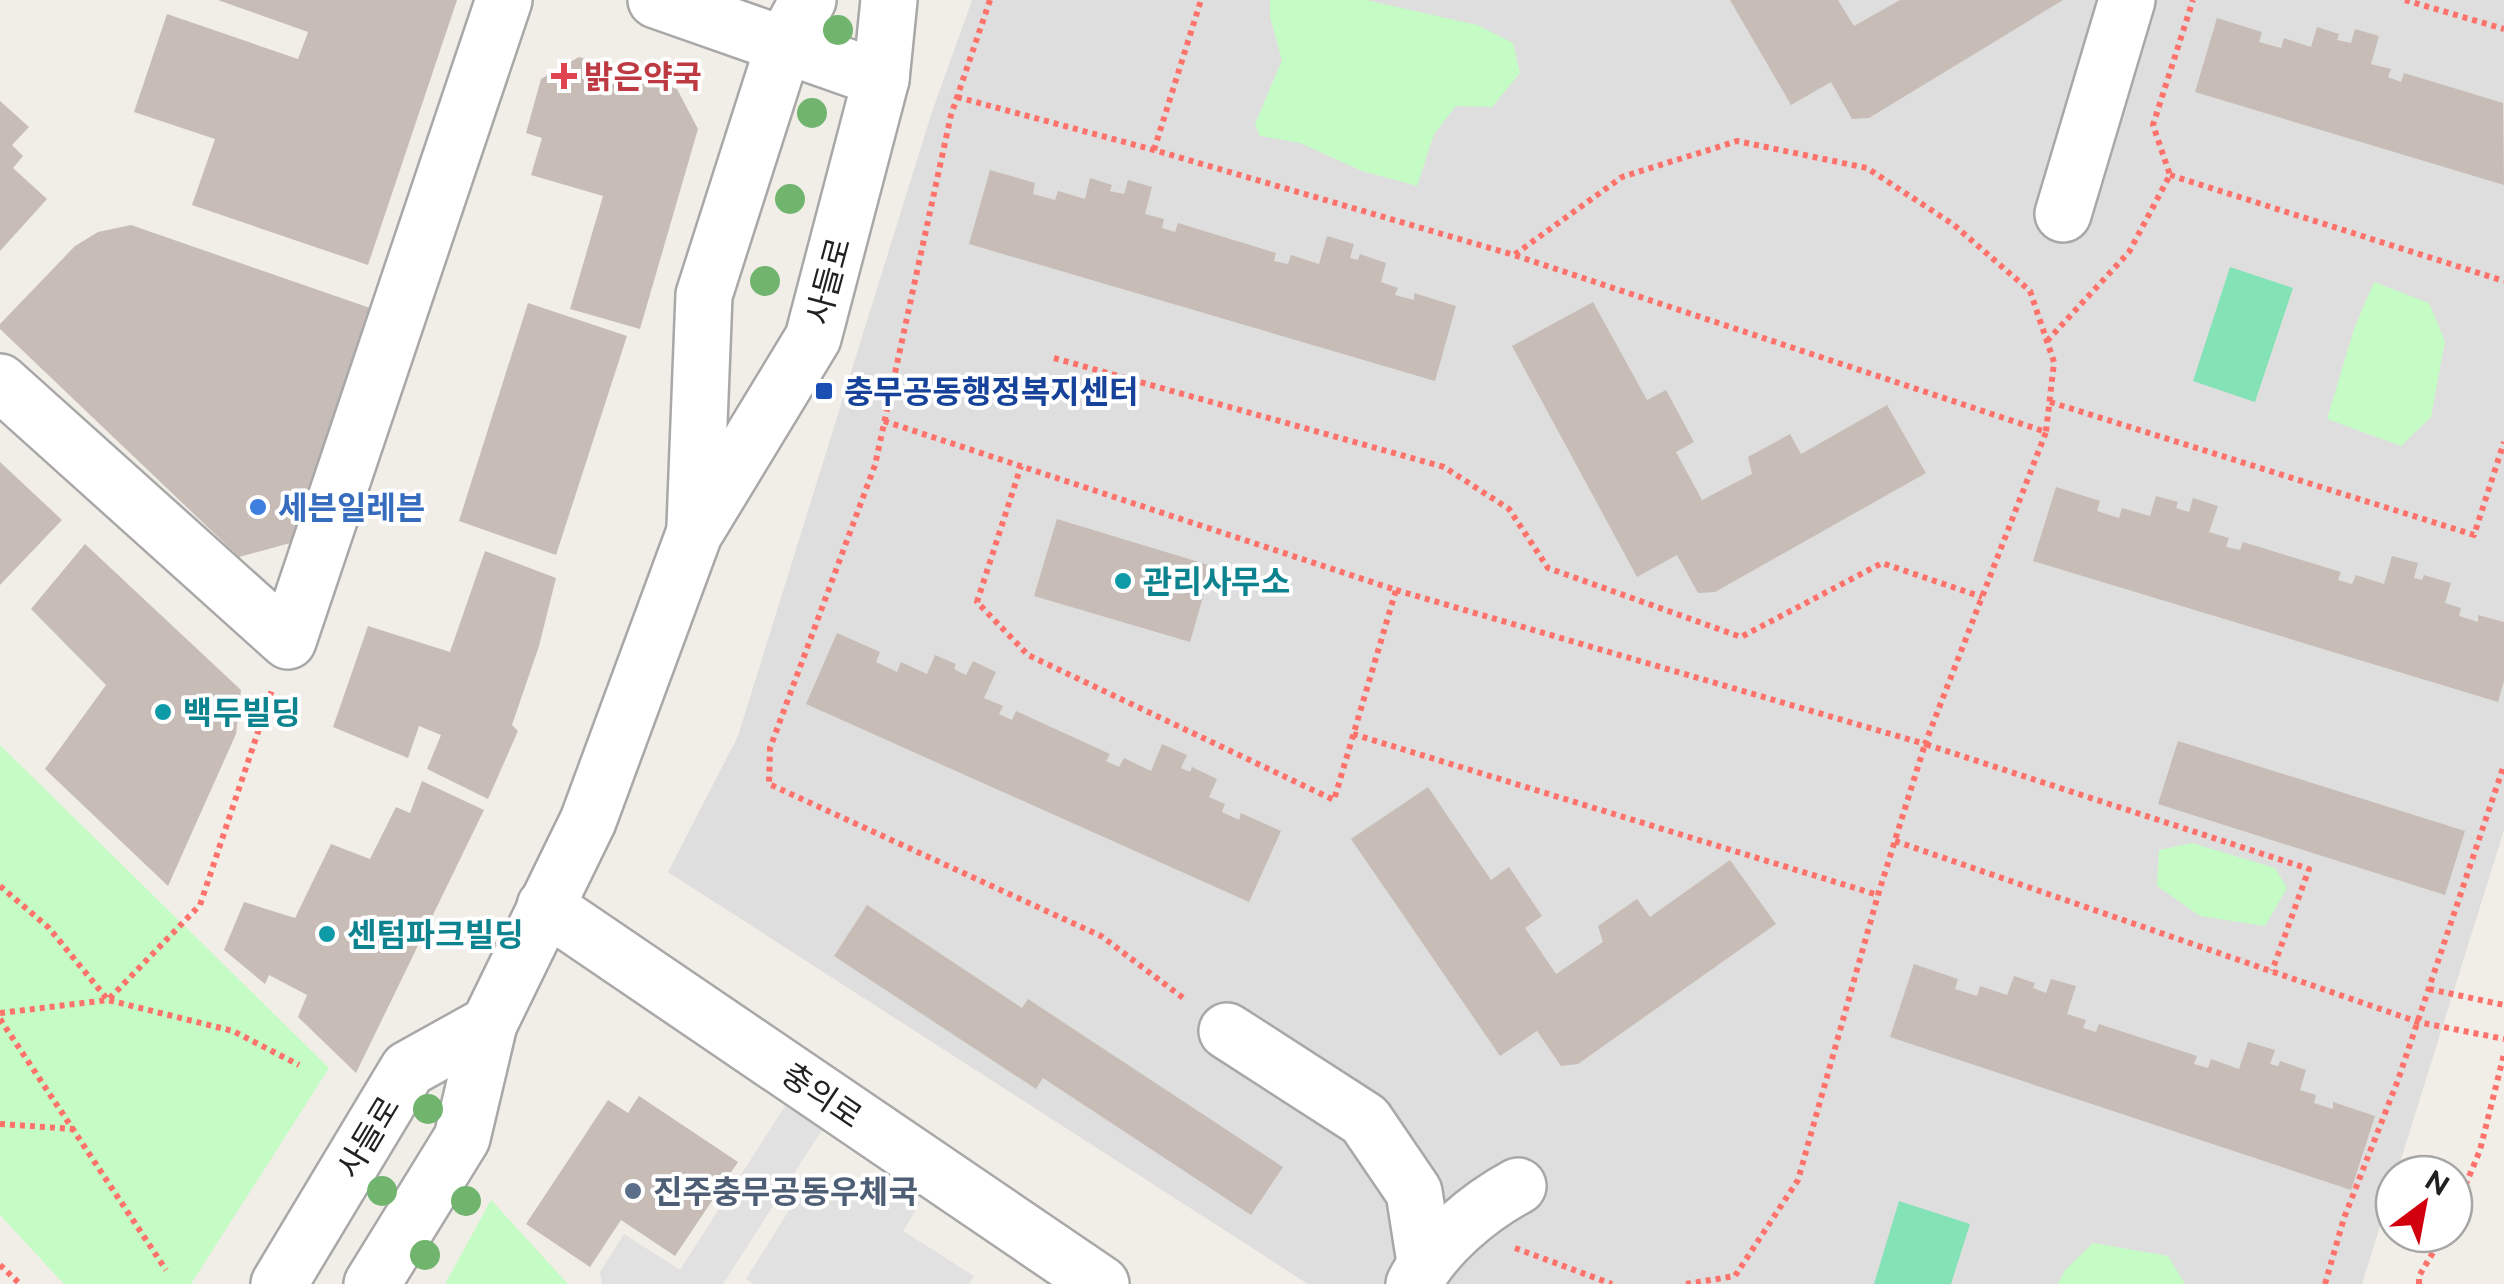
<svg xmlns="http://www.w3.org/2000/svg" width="2504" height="1284" viewBox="0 0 2504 1284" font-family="Raleway,'Noto Sans KR',sans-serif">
<rect width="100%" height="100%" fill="#f1ede7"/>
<polygon fill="#dfdede" points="972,0 2504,0 2504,830 2362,1284 1308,1284 668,872 738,736 931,115"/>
<g fill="#c5fbc5">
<polygon points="1270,0 1366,0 1477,25 1513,43 1520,73 1492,107 1456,106 1434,134 1417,186 1362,171 1300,143 1260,136 1255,124 1282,60 1270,17"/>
<polygon points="2374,282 2429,303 2445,341 2431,417 2401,446 2327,419 2354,329"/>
<polygon points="0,745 329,1068 191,1284 64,1284 0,1215"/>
<polygon points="2192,843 2275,868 2287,888 2265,926 2200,916 2157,886 2159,850"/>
<polygon points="491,1200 568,1284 445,1284"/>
<polygon points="2093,1243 2168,1256 2185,1284 2058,1284 2065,1270"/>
</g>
<g fill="#84e2b7">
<polygon points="2230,267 2293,288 2255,402 2193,381"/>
<polygon points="1899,1201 1970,1224 1951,1284 1874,1284"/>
</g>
<g fill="#e1e1e1">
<polygon points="785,1106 822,1130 723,1284 602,1284 600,1272 624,1234 680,1270"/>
<polygon points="813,1172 858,1200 875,1174 920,1203 903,1231 974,1276 969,1284 754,1284 746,1279"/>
</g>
<g fill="#c7bdb6">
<polygon points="218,0 457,0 368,265 192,205 215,139 134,112 167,14 298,59 308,32"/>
<polygon points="1730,0 1838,0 1854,26 1900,0 2063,0 1869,118 1852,119 1831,82 1791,105"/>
<polygon points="2217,18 2262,32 2259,42 2281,48 2284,38 2311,47 2317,27 2339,34 2337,40 2351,43 2355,29 2379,36 2371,64 2391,69 2388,77 2401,82 2404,73 2503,103 2504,185 2195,92"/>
<polygon points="579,57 677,89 698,129 640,329 570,309 603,196 531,175 542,138 526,133 541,79"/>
<polygon points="0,101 29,127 12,145 23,156 13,168 47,199 0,251"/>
<polygon points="990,170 1035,183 1033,194 1055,200 1058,191 1085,199 1090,178 1112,185 1110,191 1124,194 1128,180 1152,187 1145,214 1164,219 1162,228 1175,232 1178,223 1276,253 1274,261 1288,264 1291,255 1319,264 1327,236 1354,244 1350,258 1358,260 1360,254 1386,263 1381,282 1398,288 1395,295 1414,300 1414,293 1456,306 1435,381 969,244"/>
<polygon points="131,225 370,308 294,542 239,557 0,329 0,324 75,246 98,232"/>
<polygon points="1593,302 1647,400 1666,390 1694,442 1676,452 1702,500 1752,474 1748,457 1790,434 1801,454 1887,405 1926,473 1715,592 1698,593 1677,555 1637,577 1512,346"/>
<polygon points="528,303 627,336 556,555 459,521"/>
<polygon points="0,462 62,520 0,585"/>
<polygon points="2056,487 2100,501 2097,511 2119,518 2122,508 2150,516 2156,496 2178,502 2176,508 2189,512 2193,498 2218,506 2209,532 2229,538 2226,547 2240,550 2243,542 2341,572 2338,580 2352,584 2356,575 2384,584 2392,556 2418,563 2414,578 2422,580 2424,575 2451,583 2445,603 2461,608 2459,616 2478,622 2478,615 2504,622 2504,681 2498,702 2033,561"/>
<polygon points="1057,519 1212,566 1190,642 1034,596"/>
<polygon points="85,544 241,690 236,734 168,886 45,769 106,685 31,609"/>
<polygon points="485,551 556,578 539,646 512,725 518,731 488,799 427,769 441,735 419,726 408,758 333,727 368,626 450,652"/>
<polygon points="837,633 880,652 876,662 897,672 901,662 927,674 935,655 956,664 954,669 966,675 973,661 996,672 984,698 1003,706 999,714 1012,720 1016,711 1110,754 1106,761 1119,767 1124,758 1151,771 1162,744 1187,755 1181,768 1190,772 1192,767 1217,779 1209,797 1225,804 1222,812 1239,820 1241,813 1281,831 1249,902 806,704"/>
<polygon points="2178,741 2465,831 2445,895 2158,804"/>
<polygon points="422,781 484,810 356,1073 298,1017 307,995 269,975 265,984 224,950 244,902 295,918 331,844 370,859 396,807 410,813"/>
<polygon points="1428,787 1491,880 1509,867 1542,916 1525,928 1556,974 1603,942 1598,926 1637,899 1650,917 1730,860 1776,924 1578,1064 1561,1066 1537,1031 1500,1056 1351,839"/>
<polygon points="867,905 1022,1008 1028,999 1283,1167 1251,1215 1043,1078 1036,1089 834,956"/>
<polygon points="1914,964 1958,979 1955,989 1977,996 1980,986 2007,995 2014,976 2035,983 2033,988 2046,993 2051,979 2076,986 2067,1014 2086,1020 2083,1028 2096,1032 2099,1024 2197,1056 2194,1064 2208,1068 2211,1059 2239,1069 2248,1042 2275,1050 2270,1064 2278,1066 2280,1061 2306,1070 2300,1090 2316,1095 2314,1103 2333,1109 2333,1102 2375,1116 2351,1190 1890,1037"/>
<polygon points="639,1096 738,1162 675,1256 621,1220 590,1267 526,1224 608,1100 628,1113"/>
</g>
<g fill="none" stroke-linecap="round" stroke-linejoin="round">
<g stroke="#a8a8a8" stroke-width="60">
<g id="minor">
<polyline points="656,0 881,79"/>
<polyline points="2063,214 2127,0"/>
<polyline points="0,382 288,641 504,0"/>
<polyline points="695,526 704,295 784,45 808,0"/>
<polyline points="545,906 1101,1284"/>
<polyline points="1227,1031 1365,1120 1414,1192 1425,1262"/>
<polyline points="279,1284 408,1069 489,1024"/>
<polyline points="372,1284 462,1138 489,1024 588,821 694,534 813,338 881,79 889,0"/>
<path d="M1414 1284C1434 1244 1479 1207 1518 1186"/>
</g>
</g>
<g stroke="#fe726c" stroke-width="6" stroke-dasharray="5 5" stroke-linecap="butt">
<polyline points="990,0 951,115 875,465 770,748 769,784 1101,936 1186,1000"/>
<polyline points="2405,0 2504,29"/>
<polyline points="957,97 1154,150 1514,255 1622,177 1737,141 1867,168 1954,225 2030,291 2054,362 2046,432 1514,255"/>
<polyline points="1154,150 1201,0"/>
<polyline points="2170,175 2504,281"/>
<polyline points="2047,341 2129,252 2170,175 2153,125 2193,0"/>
<polyline points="1054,358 1444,467 1509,509 1548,568 1741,637 1882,563 1982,597"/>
<polyline points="2050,402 2474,535 2504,442"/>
<polyline points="884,421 1396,590 1334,800 1028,655 977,602 1021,466"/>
<polyline points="1396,590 1925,744 2046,432"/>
<polyline points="1353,734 1878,895"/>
<polyline points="1895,841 2418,1022 2504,1039"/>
<polyline points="0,886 49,928 108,1000 200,905 272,690"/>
<polyline points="2429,989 2504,1005"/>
<polyline points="0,1013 108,1000 233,1031 299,1065"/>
<polyline points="0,1019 166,1270"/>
<polyline points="0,1124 74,1129"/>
<polyline points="2454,1213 2480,1150 2504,1054"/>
<polyline points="1515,1248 1612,1284"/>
<polyline points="0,1265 20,1284"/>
<polyline points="1686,1284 1735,1276 1798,1180 1878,895 1925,744 2309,869 2272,971"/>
<polyline points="2325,1284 2344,1218 2398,1080 2504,765"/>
<polyline points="2419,1284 2419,1276 2444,1234"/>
</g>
<use href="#minor" stroke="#fff" stroke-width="55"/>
</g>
<g fill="#71b46e">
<circle cx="838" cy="30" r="15"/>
<circle cx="812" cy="113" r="15"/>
<circle cx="790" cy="199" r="15"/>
<circle cx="765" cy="281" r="15"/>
<circle cx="428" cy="1109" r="15"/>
<circle cx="382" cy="1191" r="15"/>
<circle cx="466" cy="1201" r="15"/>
<circle cx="425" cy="1255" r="15"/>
</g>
<path fill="#e0444e" stroke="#fff" stroke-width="4" d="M559 61h10v10h10v10h-10v10h-10v-10h-10v-10h10z"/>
<rect fill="#1a4fb4" stroke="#fff" stroke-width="4" x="814" y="381" width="20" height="20" rx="5"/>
<circle fill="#3f7fe0" stroke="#fff" stroke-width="4" cx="258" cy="507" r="10"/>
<g fill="#0f9aa8" stroke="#fff" stroke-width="4">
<circle cx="1123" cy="581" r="10"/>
<circle cx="163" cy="712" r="10"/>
<circle cx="327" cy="934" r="10"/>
</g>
<circle fill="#5c6f8a" stroke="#fff" stroke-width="4" cx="633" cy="1191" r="10"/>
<g text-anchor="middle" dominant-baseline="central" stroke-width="8" stroke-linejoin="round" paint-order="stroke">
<g font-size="32" font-weight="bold" fill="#be3a42" stroke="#fff" text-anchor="start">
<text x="584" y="76">밝은약국</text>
</g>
<g font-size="32" fill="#212121" stroke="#fff">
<text transform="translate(828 281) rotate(-75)">사들로</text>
<text transform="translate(822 1095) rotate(34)">충의로</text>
<text transform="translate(368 1137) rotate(-59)">사들로</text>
</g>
<g font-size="32" font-weight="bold" fill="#164399" stroke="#fff" text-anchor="start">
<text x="844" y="391">충무공동행정복지센터</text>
</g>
<g font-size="32" font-weight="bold" fill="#366cbe" stroke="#fff" text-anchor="start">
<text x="278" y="507">세븐일레븐</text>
</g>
<g font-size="32" font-weight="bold" fill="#0d838f" stroke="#fff" text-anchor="start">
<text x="1143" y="581">관리사무소</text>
<text x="183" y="712">백두빌딩</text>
<text x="347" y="934">센텀파크빌딩</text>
</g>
<g font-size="32" font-weight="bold" fill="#4e5e75" stroke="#fff" text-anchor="start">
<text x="653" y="1191">진주충무공동우체국</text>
</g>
</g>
<g transform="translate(2424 1204) rotate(32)"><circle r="48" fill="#ffffff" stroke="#a6a6a6" stroke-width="2.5"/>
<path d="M0-8L18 38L0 25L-18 38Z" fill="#d2000e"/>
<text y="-15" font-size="28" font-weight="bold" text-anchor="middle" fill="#212121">N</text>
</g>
</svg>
